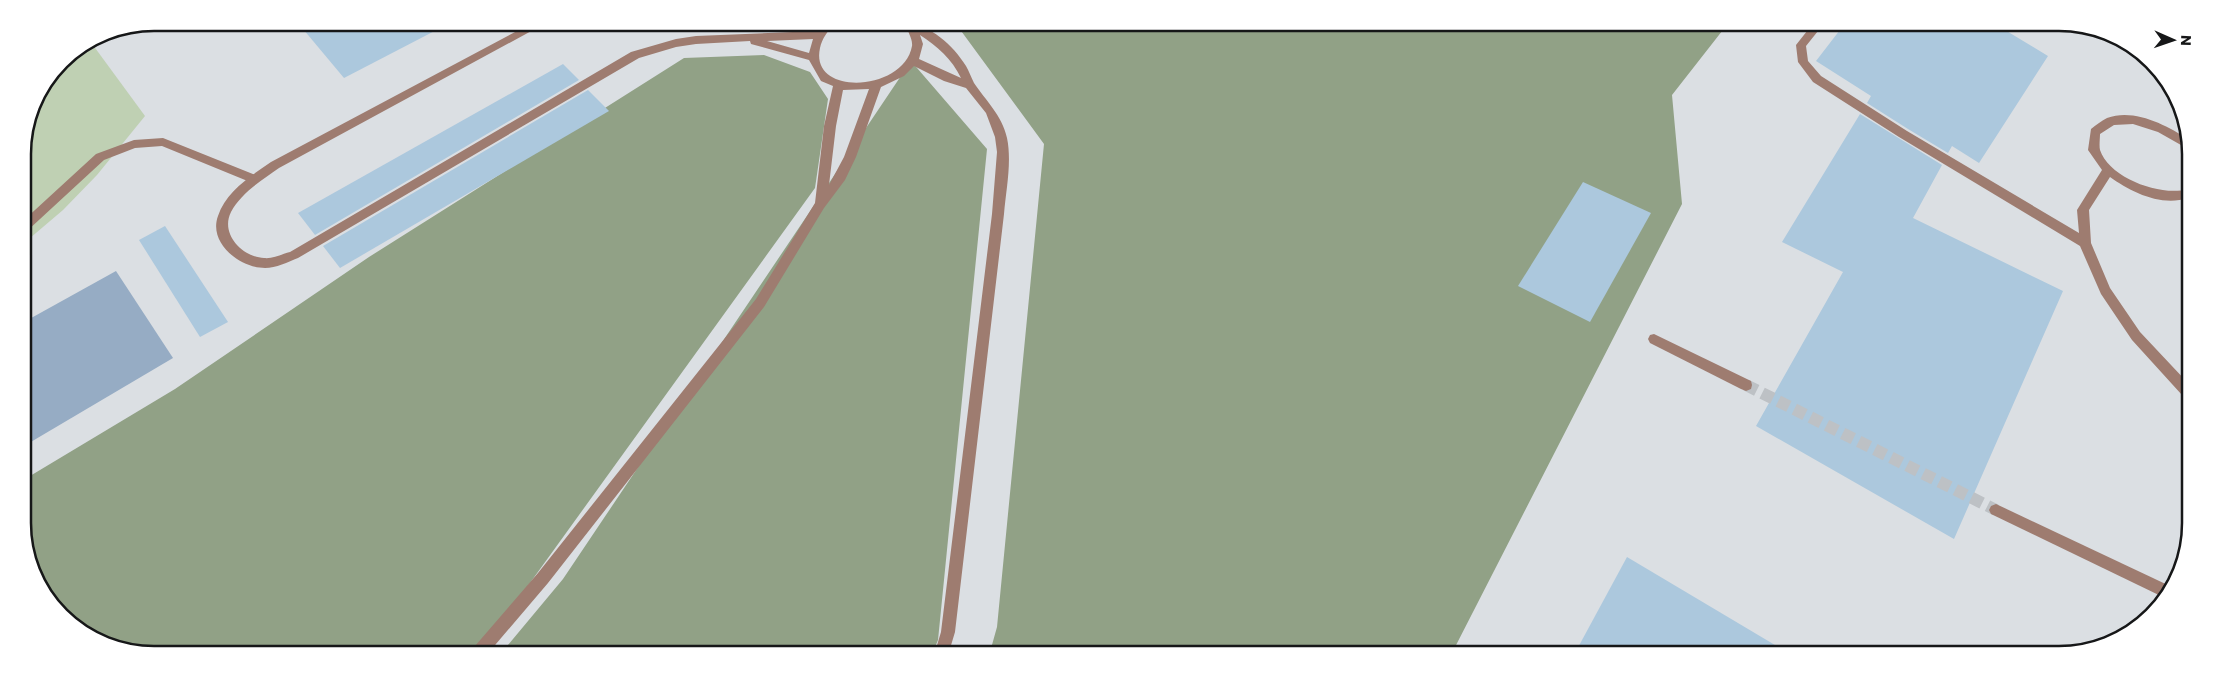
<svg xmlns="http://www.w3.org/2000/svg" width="2213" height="677" viewBox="0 0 2213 677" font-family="Poppins,sans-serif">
<rect width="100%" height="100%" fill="#dbdfe3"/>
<polygon fill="#bfd0b3" points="90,41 145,116 97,175 63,210 23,244 23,146 33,104 61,61"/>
<g fill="#91a186">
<polygon points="956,24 1726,26 1672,95 1682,204 1452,653 990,652 997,627 1044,144"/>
<polygon points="764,55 810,72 828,99 815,188 522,594 472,651 120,650 55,610 25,548 25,479 175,389 369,257 684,58"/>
<polygon points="911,61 987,149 938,640 933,652 503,651 563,579"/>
</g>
<polygon fill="#96acc4" points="116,271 173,358 24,446 24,322"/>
<g fill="#acc8dd">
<polygon points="298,23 450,23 344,78"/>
<polygon points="1843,26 2000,27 2048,56 1979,163 1952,146 1948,153 1908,129 1867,103 1871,96 1816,61"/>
<polygon points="563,64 579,80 315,235 298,213"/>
<polygon points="588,90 609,111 340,268 323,246"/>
<polygon points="1860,114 1942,165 1913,218 2063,291 1954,539 1756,426 1843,272 1782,242"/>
<polygon points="1583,182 1651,213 1590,322 1518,286"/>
<polygon points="165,226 228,322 200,337 139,240"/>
<polygon points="1627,557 1790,654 1575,653"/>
</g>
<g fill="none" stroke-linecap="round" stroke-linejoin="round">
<polyline stroke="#bdc1c5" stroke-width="12" stroke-dasharray="12 6" stroke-linecap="butt" points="1746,385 1996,510"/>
<g fill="#9e7c70" fill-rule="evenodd">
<path d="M1811 26H1822L1806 46 1808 61 1821 76 1907 131 2079 233 2077 210 2102 170 2088 150 2091 129C2096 125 2101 121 2107 118 2134 108 2166 125 2188 139V149L2158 132 2133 124 2114 125 2100 134C2100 138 2099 146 2100 150 2109 178 2161 197 2188 189V198C2161 207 2131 192 2110 177L2089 210 2091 243 2110 288 2140 332 2187 382V396L2182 395 2132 340 2101 294 2080 246 1899 137 1813 82 1798 62 1796 45Z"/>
<polygon points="163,138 258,176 260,179 258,182 250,182 162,146 135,148 104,160 27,231 23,233 23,221 96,154 134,140"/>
</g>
<g fill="#9e7c70" fill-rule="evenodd">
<path d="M532 23H546L279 168C262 180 241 193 231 212 220 234 242 257 264 258 273 259 282 254 290 252L631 52 676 39 696 36 817 31 822 24H833C828 32 822 38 820 48 809 97 904 92 912 46 913 39 907 31 906 24 930 24 953 45 966 66 969 71 971 77 974 83 986 101 1002 115 1007 138 1012 162 1006 190 1004 214L955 632 949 652H935L941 632 992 214 997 152 995 137 986 113 966 88 944 81 914 66 904 76 881 87 856 157 845 180 824 208 764 307 548 583 490 651H473L475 646 538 573 756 299 815 203 824 126 833 86 821 81 809 60 751 44 750 41 696 44 676 47 639 58 298 258C288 262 276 268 265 268 240 268 208 243 218 216 226 191 251 176 271 162ZM920 35C937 46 952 59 961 78L919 59 923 44ZM813 39 809 53 767 41ZM869 89 844 157 829 185 836 126 843 90Z"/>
<polygon points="1654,334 1751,381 1752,385 1751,389 1746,391 1741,389 1650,343 1648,339 1650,335"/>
<polygon points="1996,504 2172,587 2168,596 2165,598 1991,514 1989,510 1991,506"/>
</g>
</g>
<path d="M0 0H2213V677H0ZM154 31H2059A123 123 0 0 1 2182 154V523A123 123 0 0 1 2059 646H154A123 123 0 0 1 31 523V154A123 123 0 0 1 154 31Z" fill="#fff" fill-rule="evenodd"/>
<path fill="none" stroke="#161718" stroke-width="2.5" d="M154 31H2059A123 123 0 0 1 2182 154V523A123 123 0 0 1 2059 646H154A123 123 0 0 1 31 523V154A123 123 0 0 1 154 31Z"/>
<g transform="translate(2173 40) rotate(92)" stroke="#ffffff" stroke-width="4" paint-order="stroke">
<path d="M0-4L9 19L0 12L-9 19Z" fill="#161718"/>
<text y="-8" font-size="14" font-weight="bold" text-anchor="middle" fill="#161718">N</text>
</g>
</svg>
